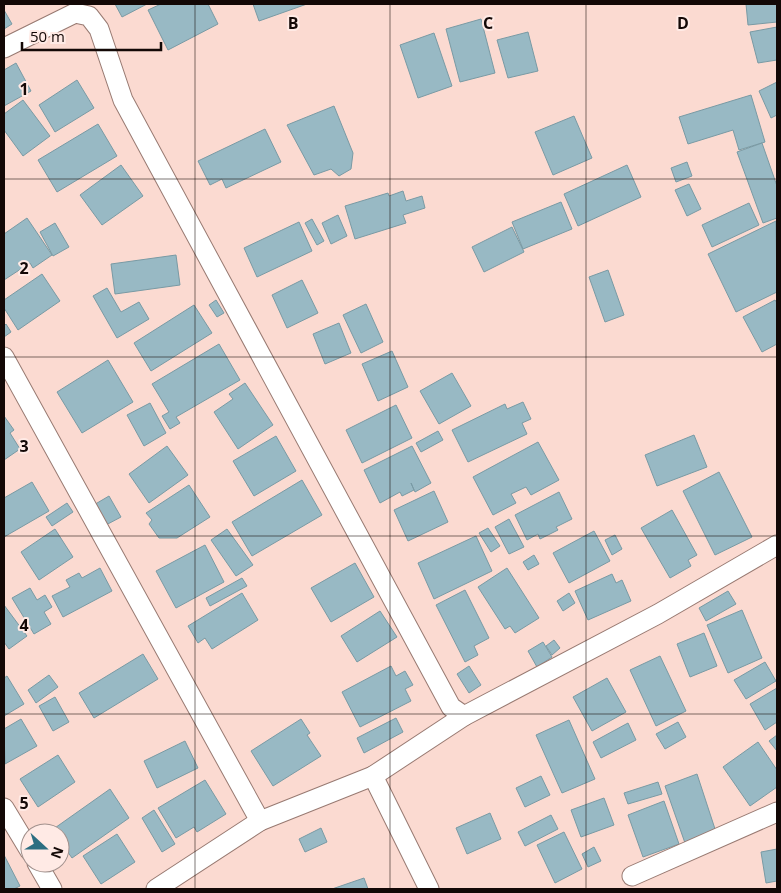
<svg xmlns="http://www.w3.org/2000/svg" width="781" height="893" viewBox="0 0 781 893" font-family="'Open Sans',sans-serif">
<rect width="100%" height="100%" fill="#fbdad1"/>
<g fill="#98b9c4" stroke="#799aa4">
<polygon points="115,4 147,4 122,17"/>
<polygon points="161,4 208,4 218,24 168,50 148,10"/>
<polygon points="253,4 307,4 259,21"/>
<polygon points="746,4 777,4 777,22 748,25"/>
<polygon points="4,10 12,24 4,29"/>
<polygon points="481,19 495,73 460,82 446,29"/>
<polygon points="777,27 777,60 758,63 750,32"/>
<polygon points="528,32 538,71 508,78 497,40"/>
<polygon points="434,33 452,86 418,98 400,45"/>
<polygon points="16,63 31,91 4,106 4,70"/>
<polygon points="77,80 94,108 55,132 39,105"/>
<polygon points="777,82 777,115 771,118 759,91"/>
<polygon points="751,95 765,142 739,150 733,130 688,144 679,117"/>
<polygon points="23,100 50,136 23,156 4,130 4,114"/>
<polygon points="334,106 353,153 351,169 339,176 331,169 314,175 287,125"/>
<polygon points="574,116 592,158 553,175 535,132"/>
<polygon points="98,124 117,156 57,192 38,160"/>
<polygon points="265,129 281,162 226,188 222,179 210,185 198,161"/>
<polygon points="762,143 777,186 777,218 763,223 737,152"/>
<polygon points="687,162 692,176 676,182 671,168"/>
<polygon points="121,165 143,196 102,225 80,195"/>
<polygon points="627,165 641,197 578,226 564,194"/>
<polygon points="689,184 701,209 687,216 675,190"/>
<polygon points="403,191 406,201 422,196 425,208 403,215 406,223 355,239 345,206 388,193 389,196"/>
<polygon points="561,202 572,229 523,249 512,222"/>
<polygon points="749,203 759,225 712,247 702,225"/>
<polygon points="338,215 347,236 331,244 322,223"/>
<polygon points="27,218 52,255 33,268 30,263 4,280 4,234"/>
<polygon points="312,219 324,241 317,245 305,223"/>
<polygon points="776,221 777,292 736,312 708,254"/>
<polygon points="299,222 312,251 257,277 244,248"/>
<polygon points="55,223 69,247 53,256 40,232"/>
<polygon points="512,227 524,252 484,272 472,247"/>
<polygon points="176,255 180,285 115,294 111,264"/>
<polygon points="608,270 624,315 605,322 589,277"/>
<polygon points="42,274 60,301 18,330 4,308 4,300"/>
<polygon points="302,280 318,313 287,328 272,295"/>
<polygon points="107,288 121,312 139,302 149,319 117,338 93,296"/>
<polygon points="216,300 224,313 217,317 209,305"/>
<polygon points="775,300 777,303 777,344 762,352 743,317"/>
<polygon points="366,304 383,342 361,353 343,315"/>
<polygon points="194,305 212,333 151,371 134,343"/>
<polygon points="339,323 351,353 325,364 313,334"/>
<polygon points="6,324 11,332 4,337 4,326"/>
<polygon points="219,344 240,380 176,417 180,423 170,429 162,416 169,412 152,384"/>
<polygon points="392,351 408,387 378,401 362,364"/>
<polygon points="108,360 133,402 82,433 57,392"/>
<polygon points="452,373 471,406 439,424 420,391"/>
<polygon points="245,383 273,425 238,449 214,412 233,399 229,394"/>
<polygon points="523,402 531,419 522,423 527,434 468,462 452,430 505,404 507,409"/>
<polygon points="150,403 166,433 144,446 127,415"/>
<polygon points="396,405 412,438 362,463 346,430"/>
<polygon points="4,416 14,430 10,433 20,449 4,460"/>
<polygon points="438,431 443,440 421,452 416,443"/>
<polygon points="694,435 707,467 657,486 645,455"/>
<polygon points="276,436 296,471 254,496 233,461"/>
<polygon points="538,442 559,480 531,495 526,487 511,494 516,503 493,515 473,477"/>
<polygon points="167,446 188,475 149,503 129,474"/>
<polygon points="412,446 431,483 415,492 411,483 414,490 402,496 400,492 380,503 364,470"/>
<polygon points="719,472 752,537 715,555 683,491"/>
<polygon points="302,480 322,515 252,556 232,522"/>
<polygon points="32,482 49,511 4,537 4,498"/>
<polygon points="189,485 210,517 177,538 159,538 149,524 152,520 146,513"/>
<polygon points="434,491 448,522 408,541 394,510"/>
<polygon points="559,492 572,519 556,527 558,530 540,539 538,534 527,540 515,515"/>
<polygon points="109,496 121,517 104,526 92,506"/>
<polygon points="67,503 73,512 52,526 46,517"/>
<polygon points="672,510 697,555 688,560 691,566 670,578 641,528"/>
<polygon points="509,519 524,547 509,554 495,527"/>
<polygon points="488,528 500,546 491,552 479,533"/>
<polygon points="55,529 73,557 39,580 21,552"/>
<polygon points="227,529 253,565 236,576 211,540"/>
<polygon points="594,531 610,561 569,583 553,553"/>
<polygon points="615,535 622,549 612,555 605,540"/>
<polygon points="476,536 492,571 434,599 418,563"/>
<polygon points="205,545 224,582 176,608 156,571"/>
<polygon points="534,555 539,564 528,570 523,562"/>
<polygon points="355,563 374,597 331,622 311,588"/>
<polygon points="100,568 112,591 63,617 52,596 70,587 66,580 79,573 82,578"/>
<polygon points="507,568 539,618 515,633 510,626 505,629 478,587"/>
<polygon points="612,574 616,583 622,580 631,601 588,620 575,591"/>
<polygon points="242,578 247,586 210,606 206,598"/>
<polygon points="30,588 37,600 45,595 52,607 44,612 51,624 34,634 12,598"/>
<polygon points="465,590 489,638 474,646 478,655 465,662 436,605"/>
<polygon points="728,591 736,604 706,621 699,608"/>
<polygon points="242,593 258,620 212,649 205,638 198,643 188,626"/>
<polygon points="569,593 575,603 563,611 557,601"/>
<polygon points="4,605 27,636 9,649 4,642"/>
<polygon points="742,610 762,658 728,673 707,625"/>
<polygon points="380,611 397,637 357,662 341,636"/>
<polygon points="704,633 717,666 690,677 677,644"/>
<polygon points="554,640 560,648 552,655 546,646"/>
<polygon points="543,642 552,657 537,667 528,651"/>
<polygon points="143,654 158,679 94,718 79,693"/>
<polygon points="660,656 686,711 656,726 630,670"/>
<polygon points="765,662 776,681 746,699 734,680"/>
<polygon points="391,666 396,676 405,671 413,685 405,689 411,701 360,727 342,692"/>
<polygon points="469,666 481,685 469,693 457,674"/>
<polygon points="49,675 58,687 36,703 28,690"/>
<polygon points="7,676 24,704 4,716 4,678"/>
<polygon points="607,678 626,712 592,731 573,697"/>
<polygon points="777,688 777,722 765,730 750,704"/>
<polygon points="55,697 69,722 53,731 39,706"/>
<polygon points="396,718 403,732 364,753 357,738"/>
<polygon points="21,719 37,746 5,764 4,729"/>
<polygon points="301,719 310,733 307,735 321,756 273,786 251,751"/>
<polygon points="569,720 595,779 562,793 536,735"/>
<polygon points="678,722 686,737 665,749 656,734"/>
<polygon points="628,723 636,740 601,758 593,742"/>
<polygon points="777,735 777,751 769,741"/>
<polygon points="185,741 198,768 157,788 144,761"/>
<polygon points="758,742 777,770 777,787 750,806 723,767"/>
<polygon points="58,755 75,782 38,807 20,779"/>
<polygon points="697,774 716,832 685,843 665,786"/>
<polygon points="541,776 550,795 525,807 516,788"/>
<polygon points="205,780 226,814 197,832 194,827 176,838 158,808"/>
<polygon points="658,782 662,794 628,804 624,793"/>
<polygon points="110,789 129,818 72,858 60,841 60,833 54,833 52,830"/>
<polygon points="604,798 614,825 581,837 571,810"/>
<polygon points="664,801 679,844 643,857 628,815"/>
<polygon points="154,810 175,844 162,852 142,818"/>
<polygon points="490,813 501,839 467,854 456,828"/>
<polygon points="551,815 558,829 525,846 518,832"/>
<polygon points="321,828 327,842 305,852 299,839"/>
<polygon points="564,832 582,869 555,883 537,845"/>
<polygon points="117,834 135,862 101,884 83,856"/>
<polygon points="594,847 601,861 588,867 582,854"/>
<polygon points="777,849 777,881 766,883 761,852"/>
<polygon points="4,855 20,886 14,889 4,889"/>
<polygon points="364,878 368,889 332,889"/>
</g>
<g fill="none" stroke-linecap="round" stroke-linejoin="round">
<g stroke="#987a72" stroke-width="21">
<g id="street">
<polyline points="4,48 75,13 89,16 99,29 123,100 451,707 464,716"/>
<polyline points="4,357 260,821"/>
<polyline points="373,776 429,889"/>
<polyline points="4,808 30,851"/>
<polyline points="37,863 52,889"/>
<polyline points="632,876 777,812"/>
<polyline points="156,889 260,821 373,776 464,716 658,614 777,545"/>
</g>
</g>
<use href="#street" stroke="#fff" stroke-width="19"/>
</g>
<path fill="none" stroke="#130806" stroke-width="1" stroke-opacity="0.55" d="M195 4V889M390 4V889M586 4V889M4 179H777M4 357H777M4 536H777M4 714H777"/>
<g font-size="16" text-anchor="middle" font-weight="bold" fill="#130806" stroke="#ffeae5" stroke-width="4" stroke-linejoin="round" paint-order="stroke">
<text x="293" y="29">B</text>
<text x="488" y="29">C</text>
<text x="683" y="29">D</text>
<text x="24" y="95">1</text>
<text x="24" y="274">2</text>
<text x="24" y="452">3</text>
<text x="24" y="631">4</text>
<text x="24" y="809">5</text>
</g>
<rect width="781" height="893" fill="none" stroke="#130806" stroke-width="10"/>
<g transform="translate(45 848) rotate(111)"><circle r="24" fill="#ffeae5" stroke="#a1908c"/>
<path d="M0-4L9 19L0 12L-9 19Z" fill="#2c6e81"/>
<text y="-8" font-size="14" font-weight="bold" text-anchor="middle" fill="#130806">N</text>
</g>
<path d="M22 42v8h139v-8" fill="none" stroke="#130806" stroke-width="2.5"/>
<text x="30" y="42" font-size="15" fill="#130806" stroke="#ffeae5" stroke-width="4" paint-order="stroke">50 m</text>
</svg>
